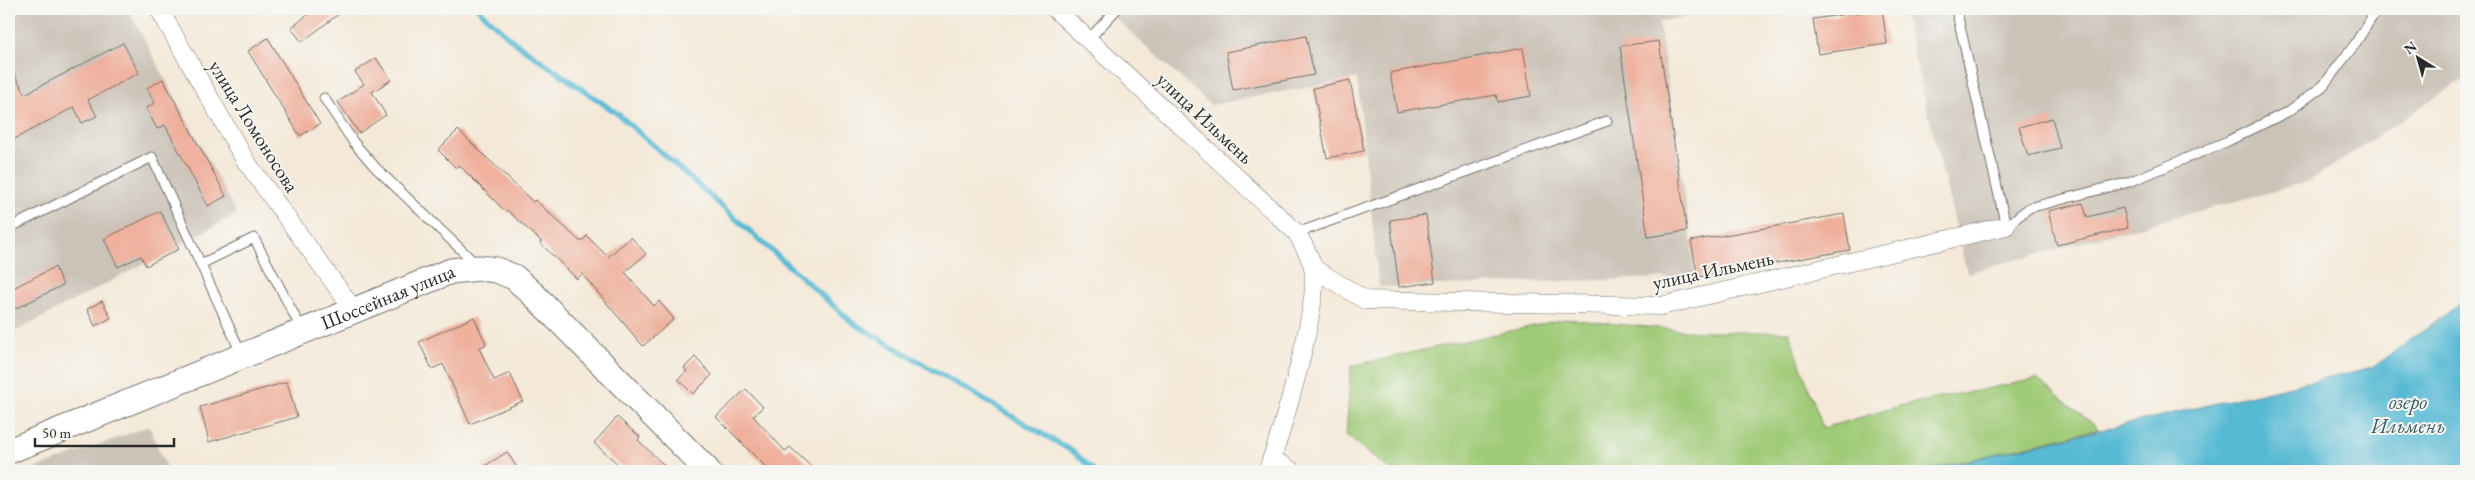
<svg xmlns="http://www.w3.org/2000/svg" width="2475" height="480" viewBox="0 0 2475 480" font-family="'EB Garamond',serif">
<rect width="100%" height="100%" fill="#f6f6f2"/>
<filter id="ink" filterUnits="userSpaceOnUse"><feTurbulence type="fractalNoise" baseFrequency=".02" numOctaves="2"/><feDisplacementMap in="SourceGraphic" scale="10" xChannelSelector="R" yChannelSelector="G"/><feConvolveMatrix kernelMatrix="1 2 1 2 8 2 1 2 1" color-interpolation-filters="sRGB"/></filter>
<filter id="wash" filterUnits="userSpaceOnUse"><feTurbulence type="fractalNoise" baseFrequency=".0096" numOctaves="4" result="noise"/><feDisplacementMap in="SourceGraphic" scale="20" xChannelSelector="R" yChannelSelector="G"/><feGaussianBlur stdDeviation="1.12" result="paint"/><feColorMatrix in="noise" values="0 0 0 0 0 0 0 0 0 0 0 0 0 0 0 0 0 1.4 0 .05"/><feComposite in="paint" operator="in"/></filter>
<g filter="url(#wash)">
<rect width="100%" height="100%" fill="#f4e9d8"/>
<g fill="#cbc3b8">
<polygon points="9,9 128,9 237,214 9,335"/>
<polygon points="1105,9 1725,9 1659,22 1696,277 1379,287 1357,78 1211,105"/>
<polygon points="1903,9 2466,9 2466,77 2308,182 1967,273"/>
<polygon points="149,426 168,471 29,471"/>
</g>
<polygon fill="#9fca76" stroke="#657a50" points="1565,319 1700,332 1789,332 1823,428 1903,405 2037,379 2099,429 1923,471 1391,471 1346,435 1351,366"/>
<polygon fill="#56bad4" stroke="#407280" points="2466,300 2466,471 1923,471 2373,367"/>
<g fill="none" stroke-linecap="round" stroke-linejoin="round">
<polyline stroke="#56bad4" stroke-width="5.5" points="478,9 514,42 618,114 853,323 1075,453 1094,471"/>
</g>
<g id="blocks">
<g fill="#efb09c">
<polygon points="315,9 345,9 302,42 291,28"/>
<polygon points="1882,9 1887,44 1818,54 1813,19"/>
<polygon points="1306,36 1314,75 1233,90 1226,52"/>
<polygon points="268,38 320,124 300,136 248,51"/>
<polygon points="1659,41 1687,231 1648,237 1620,46"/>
<polygon points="123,43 139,73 88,100 97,116 82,123 74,107 9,142 9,64 25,94"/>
<polygon points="1523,48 1531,96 1498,102 1496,95 1397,112 1390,73"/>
<polygon points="376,58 391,80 372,92 386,115 359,133 338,102 364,84 355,72"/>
<polygon points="163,79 226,196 208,206 165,125 157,129 146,108 155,103 147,88"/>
<polygon points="1350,80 1364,151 1327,158 1313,88"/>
<polygon points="2052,118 2060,148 2028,156 2019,127"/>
<polygon points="458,130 533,202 535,200 581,242 587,236 608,257 631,237 646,254 625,272 654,306 659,301 674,319 643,346 582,274 577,279 540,243 541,241 507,210 505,211 459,165 456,168 438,150"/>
<polygon points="2083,203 2087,217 2123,208 2128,228 2057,245 2048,211"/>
<polygon points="160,211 179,249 146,266 141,256 118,267 104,239"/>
<polygon points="1844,214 1850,250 1698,277 1691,241"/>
<polygon points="1426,215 1435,282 1399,287 1390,220"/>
<polygon points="55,267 63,285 9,312 9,290"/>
<polygon points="102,301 111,318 95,326 87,309"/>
<polygon points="474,317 486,344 479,348 494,380 510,373 523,401 470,424 443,364 432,369 419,342"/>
<polygon points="695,357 712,375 693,394 678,379 687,371 684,368"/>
<polygon points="287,382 297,417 209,442 200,407"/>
<polygon points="746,389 763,407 753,416 785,451 790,447 816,471 770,471 716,417"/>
<polygon points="617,417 640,437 638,440 670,471 626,471 594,443"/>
<polygon points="507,452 519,471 477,471"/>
</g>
</g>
</g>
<g filter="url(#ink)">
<use href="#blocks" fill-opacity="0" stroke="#716e68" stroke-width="1"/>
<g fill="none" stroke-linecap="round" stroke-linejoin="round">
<g stroke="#716e68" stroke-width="11">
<g id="lane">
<polyline points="1956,9 2006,226 2029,208 2129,182 2228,141 2289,111 2323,86 2355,44 2377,9"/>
<polyline points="1089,39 1117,9"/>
<polyline points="324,98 354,143 376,168 477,265"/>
<polyline points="9,228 152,157 242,355"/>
<polyline points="1297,233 1607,121"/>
<polyline points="201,264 254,238 302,330"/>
</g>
</g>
<g stroke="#716e68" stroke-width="19">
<g id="street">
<polyline points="159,9 245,160 353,309"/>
<path d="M1055 9 1297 233C1302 244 1311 256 1313 268 1321 301 1281 437 1267 471"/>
<polyline points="1313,268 1365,300 1661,306 2006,226"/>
<polyline points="1272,459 1292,471"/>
</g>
</g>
<g stroke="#716e68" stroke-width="27">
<g id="secondary">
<path id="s1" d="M9 451 451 271 479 268 496 270 514 277 534 295 708 471"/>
</g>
</g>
<use href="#lane" stroke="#fff" stroke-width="9"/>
<use href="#street" stroke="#fff" stroke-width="18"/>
<use href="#secondary" stroke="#fff" stroke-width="25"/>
</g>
</g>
<g text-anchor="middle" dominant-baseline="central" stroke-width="4" stroke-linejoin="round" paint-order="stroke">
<g font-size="20" fill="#2b2b2b" stroke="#f6f6f2">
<text transform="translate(1205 118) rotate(43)">улица Ильмень</text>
<text transform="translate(254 126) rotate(58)">улица Ломоносова</text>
<text transform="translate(1713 270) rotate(-12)">улица Ильмень</text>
<text stroke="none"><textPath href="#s1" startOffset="409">Шоссейная улица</textPath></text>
</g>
<g font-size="21" font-style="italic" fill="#3a5d66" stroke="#f6f6f2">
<text x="2408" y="401">озеро<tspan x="2408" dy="24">Ильмень</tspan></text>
</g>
</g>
<rect width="2475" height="480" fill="none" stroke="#f6f6f2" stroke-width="30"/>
<g transform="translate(2418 58) rotate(323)" stroke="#f6f6f2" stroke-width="4" paint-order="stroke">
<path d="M0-4L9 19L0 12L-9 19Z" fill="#2b2b2b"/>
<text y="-8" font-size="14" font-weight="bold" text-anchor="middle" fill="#2b2b2b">N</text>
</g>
<path d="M35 438v8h139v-8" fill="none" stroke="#2b2b2b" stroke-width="2.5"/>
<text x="42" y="438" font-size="15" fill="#2b2b2b" stroke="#f6f6f2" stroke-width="4" paint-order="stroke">50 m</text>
</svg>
